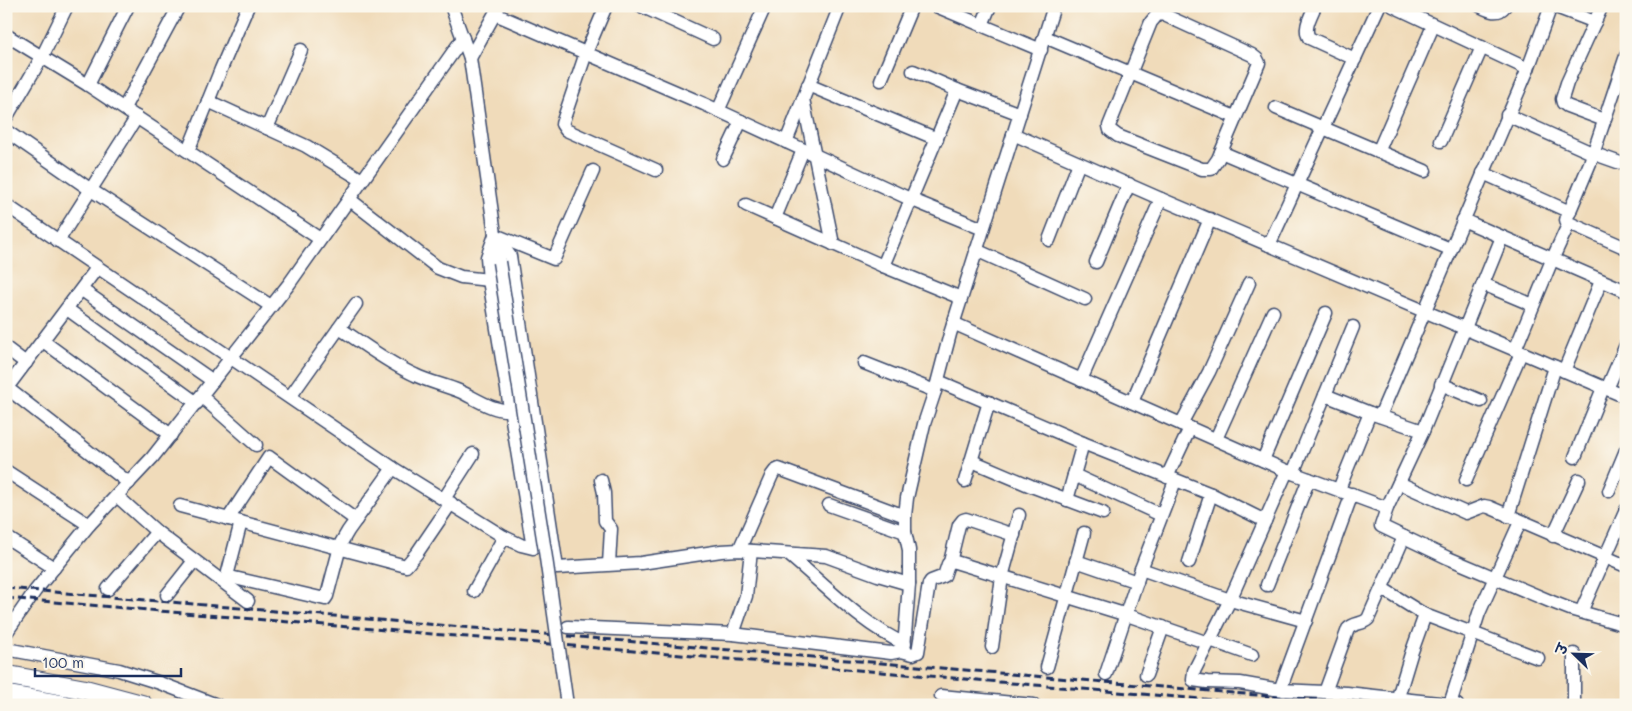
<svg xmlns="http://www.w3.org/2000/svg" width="1632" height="711" viewBox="0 0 1632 711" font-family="Mali,'Playpen Sans Deva',sans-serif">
<rect width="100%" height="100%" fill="#fbf7ec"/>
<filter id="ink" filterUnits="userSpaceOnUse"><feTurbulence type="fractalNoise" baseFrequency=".02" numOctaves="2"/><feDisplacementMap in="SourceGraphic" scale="10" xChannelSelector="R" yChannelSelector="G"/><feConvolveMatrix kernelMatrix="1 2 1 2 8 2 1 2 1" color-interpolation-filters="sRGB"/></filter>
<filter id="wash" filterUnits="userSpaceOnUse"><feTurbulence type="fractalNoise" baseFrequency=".0096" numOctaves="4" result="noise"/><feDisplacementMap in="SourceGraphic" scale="20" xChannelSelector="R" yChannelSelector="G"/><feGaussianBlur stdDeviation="1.12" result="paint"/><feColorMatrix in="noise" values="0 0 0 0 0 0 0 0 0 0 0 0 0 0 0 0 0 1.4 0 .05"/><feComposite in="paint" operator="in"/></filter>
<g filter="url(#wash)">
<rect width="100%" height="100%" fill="#f0dbba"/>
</g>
<g filter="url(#ink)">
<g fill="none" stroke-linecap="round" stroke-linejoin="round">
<g stroke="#3b496c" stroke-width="15">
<g id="minor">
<polyline points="451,6 470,58 499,262"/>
<polyline points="606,6 586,53 562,124 566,130 656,170"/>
<polyline points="641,6 713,39"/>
<polyline points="936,6 1041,50"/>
<path d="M1315 6C1311 16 1303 28 1309 38L1355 59"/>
<polyline points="1393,6 1528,69"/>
<path d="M1480 6C1489 11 1498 15 1505 6"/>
<polyline points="1553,6 1595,22"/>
<polyline points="1602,6 1567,83 1562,99 1563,103 1567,106 1604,120"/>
<polyline points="495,14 704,104 910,199 983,229"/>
<polygon points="1162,14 1252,55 1257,59 1259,63 1218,159 1211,169 1202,169 1118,136 1110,130 1109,126 1151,22 1157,15"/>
<polyline points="982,25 990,6"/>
<polyline points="6,35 88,85 320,239"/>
<polyline points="1045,37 1235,117"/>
<polyline points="1626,56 1590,163 1566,220 1567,222 1626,248"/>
<polyline points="470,58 498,8"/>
<polyline points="913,71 957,90 1020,114"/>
<polyline points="881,80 912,6"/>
<polyline points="88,85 128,6"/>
<polyline points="808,85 937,139"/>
<polyline points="803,99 833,244"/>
<polyline points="208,101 306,146 362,180"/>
<polyline points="124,108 179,6"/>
<polyline points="1276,108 1425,171"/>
<polyline points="718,111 765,6"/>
<polyline points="1507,115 1592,153 1626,165"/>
<polyline points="6,118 42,57 67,6"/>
<polyline points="267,128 301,50"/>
<polyline points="6,131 91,190 271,306"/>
<polyline points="1013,134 1161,199 1626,397"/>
<polyline points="1441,141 1482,47"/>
<polyline points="786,142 840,6"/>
<polyline points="188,151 221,69 248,6"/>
<polyline points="1221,152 1450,249"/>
<polyline points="1378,152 1433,26"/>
<polyline points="723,159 741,121"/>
<polyline points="1483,173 1570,212"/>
<polyline points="349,199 438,268 461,277 489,280"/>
<polyline points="6,205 393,468 504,537 521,545 533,548 489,280 487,257 495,235"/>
<polyline points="746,205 883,266 961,298"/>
<polyline points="775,218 803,150"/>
<polyline points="1463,220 1626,291"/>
<polyline points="495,235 510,256 557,568 641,563 721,551 739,550 826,556 878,575 909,584"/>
<polyline points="495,235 554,259 593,171"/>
<polyline points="1502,237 1423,431 1387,508 1381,526 1448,558 1552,602 1570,609 1626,625"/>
<polyline points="1049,240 1079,163"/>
<polyline points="58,241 137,117"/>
<polyline points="1269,245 1379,6"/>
<polyline points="976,250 1085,299"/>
<polyline points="1096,262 1129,184"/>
<polyline points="883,266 957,90"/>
<polyline points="1483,284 1533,305"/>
<polyline points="82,290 213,381"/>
<polyline points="67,309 197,403"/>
<polyline points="953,323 1287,471 1387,508"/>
<path d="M339 328C364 344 388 363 415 375 429 382 445 385 459 391 475 398 492 411 509 410"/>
<polyline points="43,341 171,435"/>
<polyline points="6,348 26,363"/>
<polyline points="1515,350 1552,260 1569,223"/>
<polyline points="864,363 935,391"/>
<polyline points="1564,371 1601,281"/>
<polyline points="1081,380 1161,199"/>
<polyline points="938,381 1083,443 1211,494 1265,521"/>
<polyline points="1441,384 1481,401"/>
<polyline points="7,388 129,483"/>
<polyline points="6,389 97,268"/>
<polyline points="1607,389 1626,345"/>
<polyline points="1325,395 1370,413 1423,431"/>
<polyline points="201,396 256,445"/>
<polyline points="290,397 356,304"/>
<polyline points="1132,402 1210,219"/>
<polyline points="1380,416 1528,69 1551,6"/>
<polyline points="1181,424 1209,372 1249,283"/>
<polyline points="1216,439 1273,312"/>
<polyline points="1575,457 1603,388"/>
<polyline points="1263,460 1326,313"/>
<polyline points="972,461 1031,486 1103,513"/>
<polyline points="6,471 89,525"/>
<polyline points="1287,471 1230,600 1194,671 1193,680 1207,682 1240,683 1280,690 1347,693 1457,705"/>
<polyline points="1293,473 1353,327"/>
<polyline points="1074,475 1161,515"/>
<polyline points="1167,477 1190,428"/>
<polyline points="601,480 604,493 605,521 611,529 609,564"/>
<polyline points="1466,480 1521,353"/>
<polyline points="965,481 989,402"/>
<polyline points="1399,483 1466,513 1484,506 1489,507 1626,566"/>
<polyline points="1339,489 1370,413"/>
<polyline points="1609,491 1626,450"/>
<polyline points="117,496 157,532 248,601"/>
<polyline points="444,499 473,454"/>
<polyline points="1067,500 1083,443"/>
<polyline points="829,505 905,532"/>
<polyline points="180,506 406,566 417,553 451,503"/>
<polyline points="1508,516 1555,367"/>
<polyline points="228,519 269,457 356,520"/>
<polyline points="241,522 228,572 230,577 325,599 327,596 341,543 348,531 393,468"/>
<polyline points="1553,536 1579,480"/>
<polyline points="6,537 54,568"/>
<polyline points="739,550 772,475 775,471 779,469 905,516"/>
<path d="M789 555C826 586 861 624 905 644"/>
<polyline points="1076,561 1137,582"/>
<polyline points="950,562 959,525 963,520 966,519 1014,535"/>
<polyline points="1189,562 1211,494"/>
<polyline points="1141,569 1230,600 1306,621"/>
<polyline points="1267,585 1309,479"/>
<polyline points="108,589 157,532"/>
<polyline points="1383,589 1425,615 1538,658"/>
<polyline points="474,591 504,537"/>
<polyline points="167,595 194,561"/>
<polyline points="1581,612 1626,510"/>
<polyline points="568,627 733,634 891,653 901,651 904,648 909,584 909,550 905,532 905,516 907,498 924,424 935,391 950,334 1054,6"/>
<polyline points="6,633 35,591 89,525 152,458 289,284 463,38"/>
<polyline points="733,634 746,596 751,551"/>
<polyline points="1210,640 1252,655"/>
<polyline points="992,647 1002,577 1019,515"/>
<polyline points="6,649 119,670 157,682 217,705"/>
<polyline points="901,651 913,654 918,652 929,584 931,581 944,576 948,564 952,561 1127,615 1208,643"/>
<polyline points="1047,667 1084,533"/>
<polyline points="1106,674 1141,569 1175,481"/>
<polyline points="1146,675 1163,627"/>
<polyline points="1280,690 1352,494"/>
<path d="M1325 692 1348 629C1354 622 1362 625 1368 619L1404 537"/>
<polyline points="941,696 1034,705"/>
<polyline points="1398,697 1411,654 1425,615"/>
<polyline points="1450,704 1479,613 1520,522"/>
<polyline points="1574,705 1574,654"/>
</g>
</g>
<g stroke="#3b496c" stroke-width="21">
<g id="highway">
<polyline points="6,675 83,689 143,705"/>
<polyline points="6,695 64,705"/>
</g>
</g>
<use href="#minor" stroke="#fff" stroke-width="12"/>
<use href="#highway" stroke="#fff" stroke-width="19"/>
<g stroke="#1b2f5e" stroke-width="3" stroke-dasharray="8 4" stroke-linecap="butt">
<polyline points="6,588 1373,705"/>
<polyline points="6,598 1272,705"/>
</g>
<g stroke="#3b496c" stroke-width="15" stroke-linecap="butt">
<polyline id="minor-bridge" points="499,262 545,551 567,705"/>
</g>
<use href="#minor-bridge" stroke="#fff" stroke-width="12"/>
</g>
</g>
<rect width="1632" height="711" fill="none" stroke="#fbf7ec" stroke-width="25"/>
<g transform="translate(1574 654) rotate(293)" stroke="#fbf7ec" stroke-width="4" paint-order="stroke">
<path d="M0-4L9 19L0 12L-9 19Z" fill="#1b2f5e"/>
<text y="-8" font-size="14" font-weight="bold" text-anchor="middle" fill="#1b2f5e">उ</text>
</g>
<path d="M35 668v8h146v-8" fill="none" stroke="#1b2f5e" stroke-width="2.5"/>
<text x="42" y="668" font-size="15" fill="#1b2f5e" stroke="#fbf7ec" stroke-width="4" paint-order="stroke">100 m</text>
</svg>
